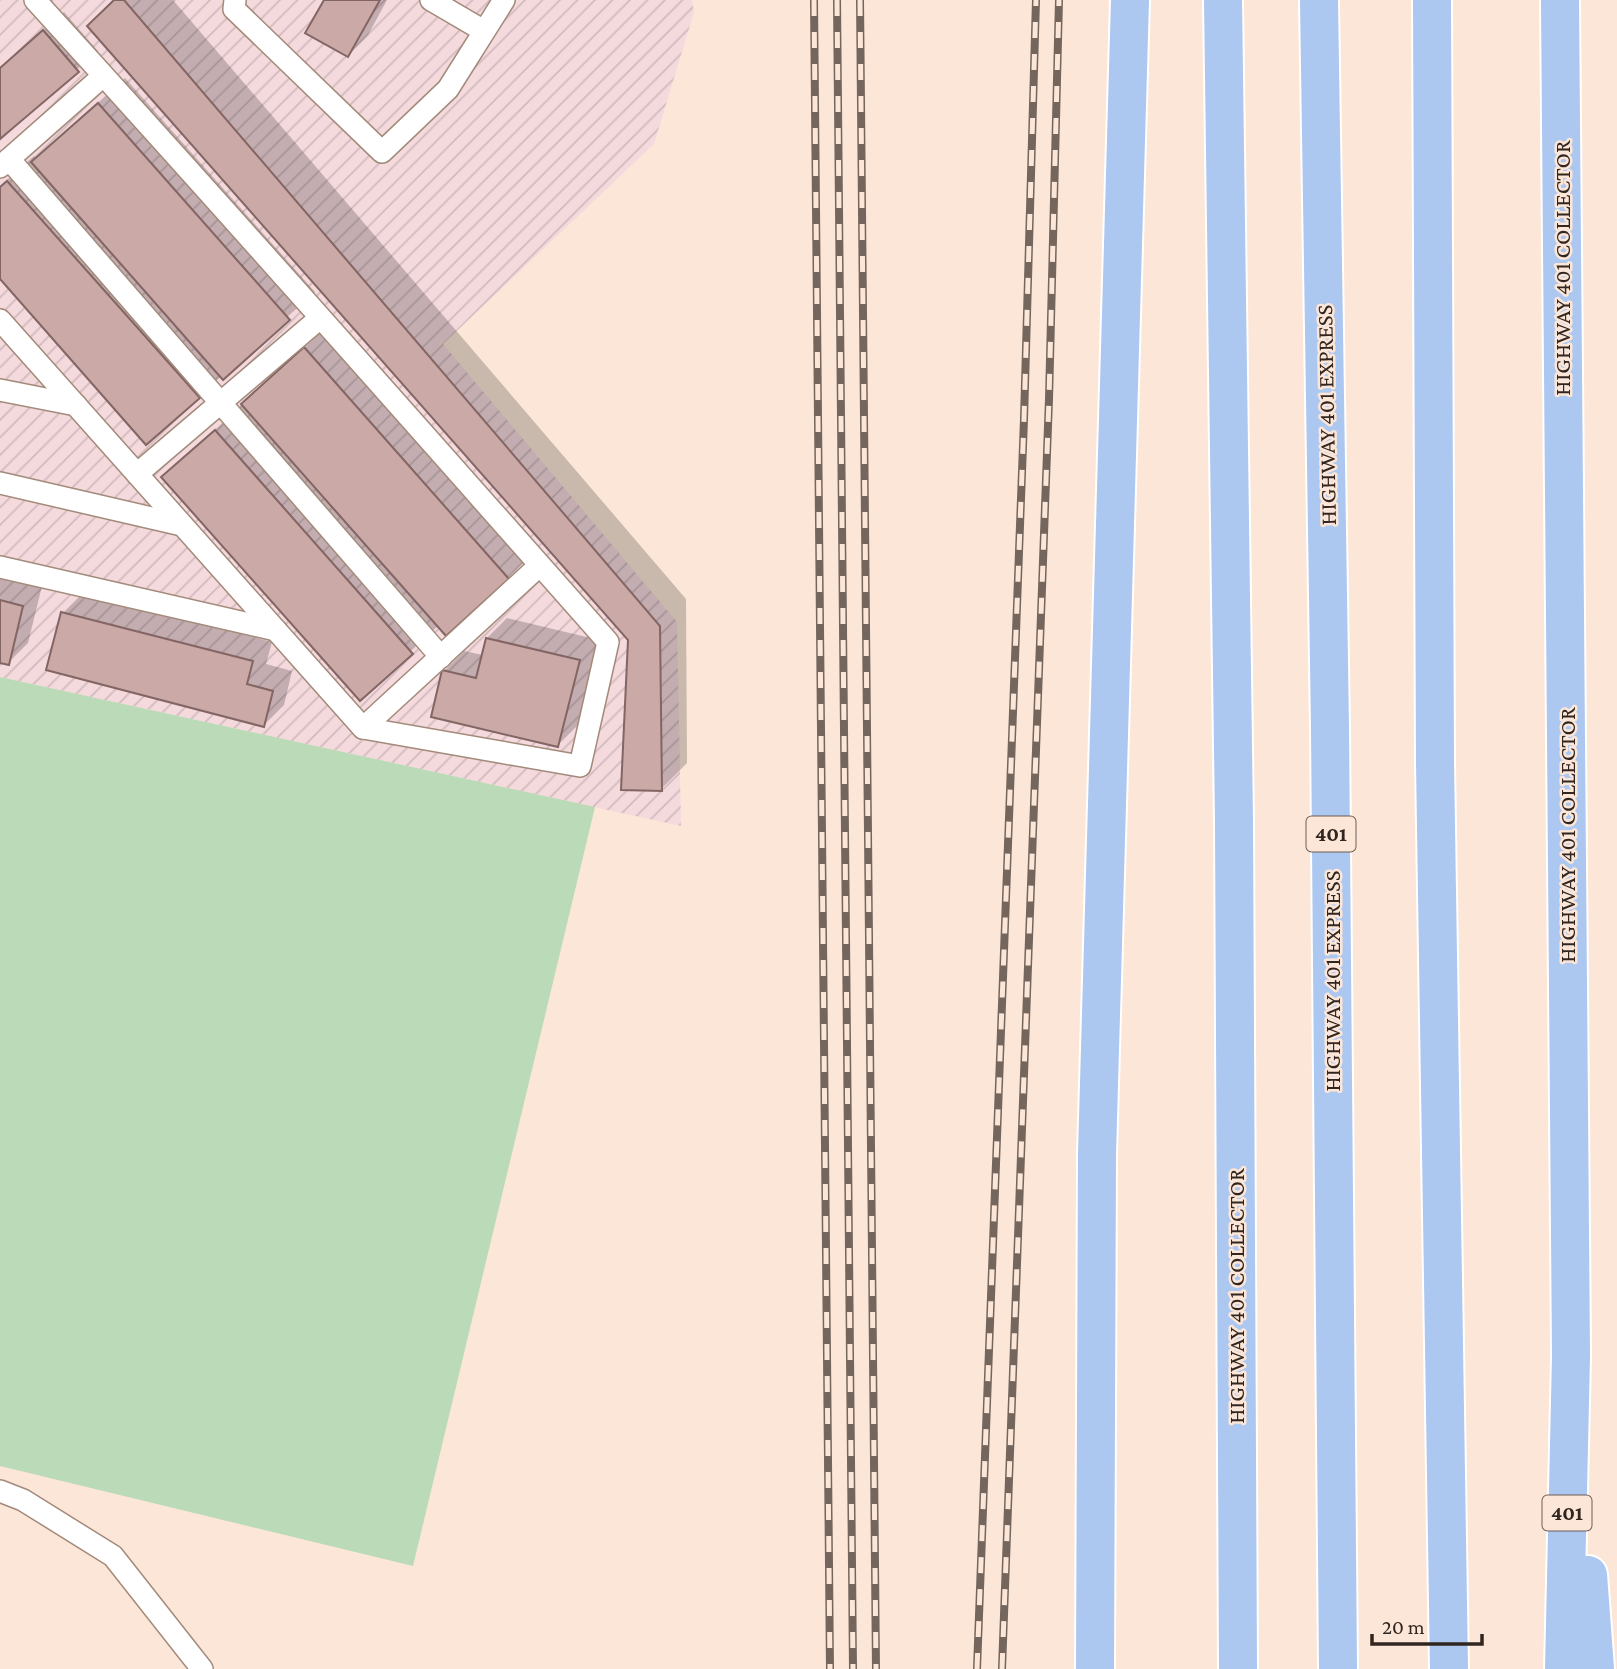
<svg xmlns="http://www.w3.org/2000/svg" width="1617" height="1669" viewBox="0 0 1617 1669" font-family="'Crimson Pro',serif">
<defs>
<pattern id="industrial-furrows" width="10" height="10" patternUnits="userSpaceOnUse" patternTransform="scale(1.75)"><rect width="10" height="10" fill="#f4d9dd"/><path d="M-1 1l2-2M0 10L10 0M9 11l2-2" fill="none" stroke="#d2babd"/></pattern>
</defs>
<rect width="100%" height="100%" fill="#fce6d8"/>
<polygon fill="url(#industrial-furrows)" points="0,0 692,0 694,12 654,144 443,344 677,622 681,826 0,677"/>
<polygon fill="#badab8" points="0,677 595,807 413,1566 0,1466"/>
<g fill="#0003">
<polygon points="115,0 173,0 686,599 687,763 661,789 630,639"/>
<polygon points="326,0 387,0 368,35 348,55"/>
<polygon points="64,12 98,51 0,137 0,67"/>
<polygon points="125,78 315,292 198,397 0,277 0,186 34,156 37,159"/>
<polygon points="332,322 534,552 508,578 439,625 360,698 164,477"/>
<polygon points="0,576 42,586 28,643 8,663 0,662"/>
<polygon points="83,593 272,642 266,664 292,671 284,705 264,725 63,613"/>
<polygon points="507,618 599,640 578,725 558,745 444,671 464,651 483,655 487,638"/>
</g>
<g fill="#caa9a7" stroke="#836563" stroke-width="2">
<polygon points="114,0 124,0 660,626 662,791 621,790 628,640 87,26"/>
<polygon points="324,0 380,0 348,57 305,33"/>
<polygon points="43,30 79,72 0,139 0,68"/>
<polygon points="98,103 290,320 223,380 31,162"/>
<polygon points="7,181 200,398 146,445 0,279 0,187"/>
<polygon points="304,347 509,579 446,636 241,404"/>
<polygon points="215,430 413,654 360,701 161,477"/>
<polygon points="0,600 23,606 9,665 0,663"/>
<polygon points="61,612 253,661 247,684 273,691 264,727 46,670"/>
<polygon points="486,638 580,660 558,747 431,717 442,670 476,678"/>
</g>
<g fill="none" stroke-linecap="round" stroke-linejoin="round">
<g stroke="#a38a7a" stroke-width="24">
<g id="lane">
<path d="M35 0C228 212 418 427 608 642L580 766 363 728 540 565"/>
<polyline points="235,0 234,9 382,152 448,89 504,0"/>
<polyline points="431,0 484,31"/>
<polyline points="9,159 441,657"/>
<polyline points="0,167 103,76"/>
<polyline points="0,320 363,728"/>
<polyline points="0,390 76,405"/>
<polyline points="137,474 320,318"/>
<polyline points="0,483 182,525"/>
<polyline points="0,567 276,630"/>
<polyline points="0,1491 23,1500 113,1556 202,1669"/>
</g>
</g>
<g stroke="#fff" stroke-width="42">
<g id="highway">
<polyline points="1223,0 1234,822 1238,1669"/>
<polyline points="1319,0 1330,728 1338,1669"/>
<polyline points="1432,0 1435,762 1449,1669"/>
<polyline points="1560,0 1571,1356 1564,1669"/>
<polyline points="1588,1575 1595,1669"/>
<polyline points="1095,1669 1097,1154 1130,0"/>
</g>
</g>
<use href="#lane" stroke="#fff" stroke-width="21"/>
<use href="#highway" stroke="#acc7f0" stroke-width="38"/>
<g stroke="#74665d" stroke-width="8">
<g id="rail">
<polyline points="814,0 830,1669"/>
<polyline points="837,0 853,1669"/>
<polyline points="860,0 876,1669"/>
<polyline points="977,1669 1024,419 1036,0"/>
<polyline points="1002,1669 1049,399 1059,0"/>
</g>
</g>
<use href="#rail" stroke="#fce6d8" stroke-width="5" stroke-dasharray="16" stroke-linecap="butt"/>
</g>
<g text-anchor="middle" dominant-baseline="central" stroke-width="5" stroke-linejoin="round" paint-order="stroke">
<g fill="#fce6d8" stroke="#6d5f56" stroke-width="2">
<rect x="1306.5" y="816.5" width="49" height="35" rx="5"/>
<rect x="1542.5" y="1495.5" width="49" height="35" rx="5"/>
</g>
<g font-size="21" font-weight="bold" fill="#30251f">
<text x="1331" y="834">401</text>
<text x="1567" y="1513">401</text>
</g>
<g font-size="23" fill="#30251f" stroke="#fce6d8">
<text transform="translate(1562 268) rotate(-90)">HIGHWAY 401 COLLECTOR</text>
<text transform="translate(1326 415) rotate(-91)">HIGHWAY 401 EXPRESS</text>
<text transform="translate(1567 835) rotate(-90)">HIGHWAY 401 COLLECTOR</text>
<text transform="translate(1332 981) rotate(-90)">HIGHWAY 401 EXPRESS</text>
<text transform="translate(1236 1296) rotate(-90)">HIGHWAY 401 COLLECTOR</text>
</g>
</g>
<path d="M1372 1634v10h110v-10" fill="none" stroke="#30251f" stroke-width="3.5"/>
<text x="1382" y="1634" font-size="21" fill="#30251f" stroke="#fce6d8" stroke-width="5" paint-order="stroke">20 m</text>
</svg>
